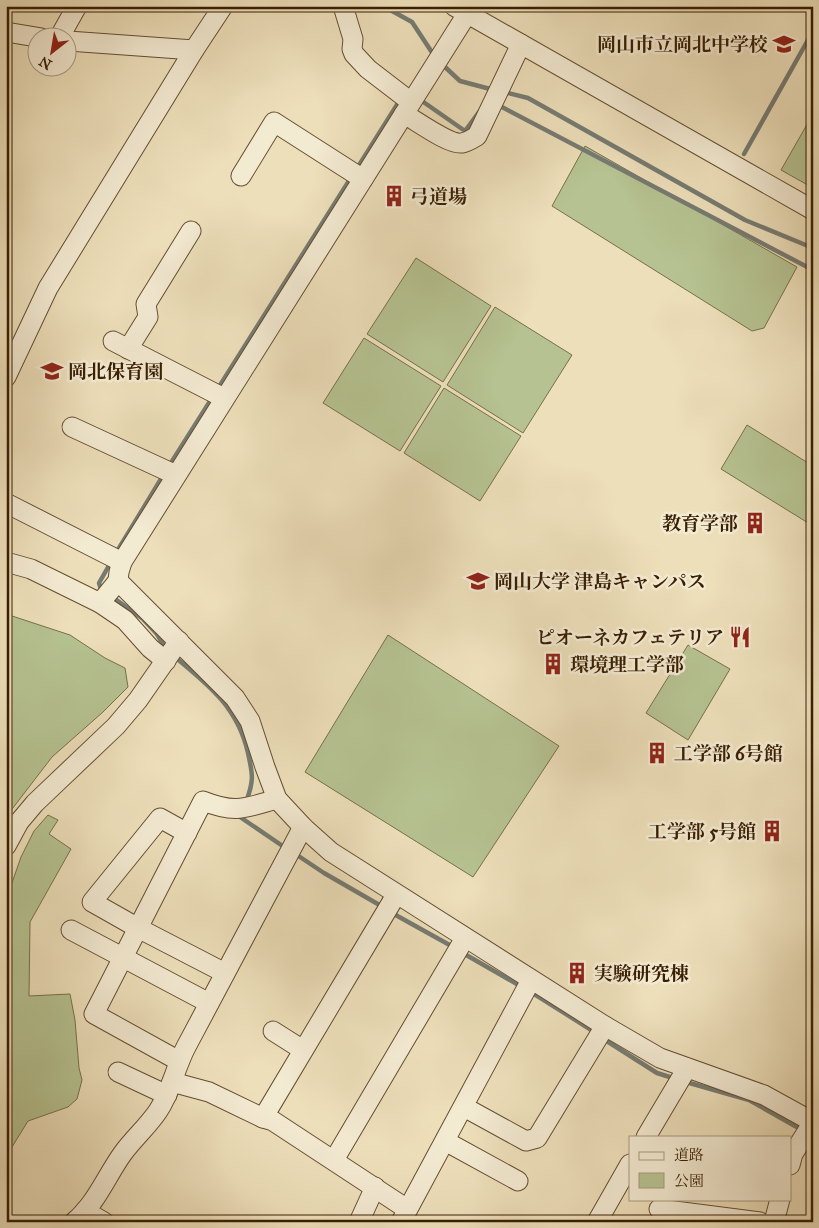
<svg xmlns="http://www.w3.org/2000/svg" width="819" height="1228" viewBox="0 0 819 1228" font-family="'IM FELL Great Primer','Noto Serif JP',serif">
<rect width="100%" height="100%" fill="#eddfba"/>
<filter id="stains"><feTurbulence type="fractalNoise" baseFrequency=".004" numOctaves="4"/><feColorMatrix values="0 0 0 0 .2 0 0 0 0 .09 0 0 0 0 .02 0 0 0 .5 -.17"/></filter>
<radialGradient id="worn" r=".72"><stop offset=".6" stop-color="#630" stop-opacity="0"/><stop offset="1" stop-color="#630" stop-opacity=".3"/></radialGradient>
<g fill="#b6c291" stroke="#77704a">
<polygon points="813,114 813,188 781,170"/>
<polygon points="585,146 797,267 764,328 752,331 552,206"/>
<polygon points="416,258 491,306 443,382 367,334"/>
<polygon points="495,307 572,355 523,433 447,385"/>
<polygon points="364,338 441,386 400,451 323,403"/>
<polygon points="444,388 521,436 480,501 404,453"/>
<polygon points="747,425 813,466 813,526 721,469"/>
<polygon points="6,614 70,635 105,658 125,668 128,687 103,712 52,757 6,817"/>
<polygon points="388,635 559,746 473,877 305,772"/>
<polygon points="688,645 730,669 688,740 646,713"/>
<polygon points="48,815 58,820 49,834 71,849 30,922 29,996 70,994 75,1020 79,1068 82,1080 77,1099 68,1107 28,1121 12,1147 6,1179 6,900 21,857 34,831"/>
</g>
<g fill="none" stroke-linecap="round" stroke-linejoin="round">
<g stroke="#767b72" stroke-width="4.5">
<polyline points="383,6 412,22 433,54"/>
<polyline points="445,67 460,81 494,90"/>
<polyline points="504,92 528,98 745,220 813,248"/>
<polyline points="422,101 465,131 479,112"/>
<polyline points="500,106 813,270"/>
<polyline points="744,154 813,31"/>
<polyline points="356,170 400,100"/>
<polyline points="217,390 352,176"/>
<polyline points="169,466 212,398"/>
<polyline points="116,553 164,474"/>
<polyline points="104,592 101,589 99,583 111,562"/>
<polyline points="111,596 143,619 157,634 167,651"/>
<path d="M175 657C209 685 238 708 248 753 253 775 254 781 246 802"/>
<polyline points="241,814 240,817 287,849"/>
<polyline points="294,853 324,873 383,907"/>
<polyline points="392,913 455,948"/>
<polyline points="461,952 522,987"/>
<polyline points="531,992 596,1033"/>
<polyline points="602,1038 657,1073 676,1079"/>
<polyline points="686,1082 749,1100 802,1130"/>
</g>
<g stroke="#654e30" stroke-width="21">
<g id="minor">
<polyline points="343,6 353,39 352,49 354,54 368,69 411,102"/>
<polyline points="454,6 813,210"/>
<polyline points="467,14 122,562 119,572 118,581 235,698 250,721 265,767 277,799 303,827 331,852 605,1026 660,1058 764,1095 813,1122"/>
<polyline points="6,32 42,38"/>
<polyline points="59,38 77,6"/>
<polyline points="68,41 194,50"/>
<path d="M404 114C417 121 449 145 462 143 468 142 472 139 477 136L521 44"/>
<polyline points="241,176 274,122 363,179"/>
<polyline points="113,341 224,398"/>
<polyline points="128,349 148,317 146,304 191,231"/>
<polyline points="6,377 48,288 194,50 223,6"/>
<polyline points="72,427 176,475"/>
<polyline points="6,503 122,562"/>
<polyline points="6,562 31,569 100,603 118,581"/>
<polyline points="100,603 125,620 150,648 166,661"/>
<polyline points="187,833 160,818 92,902 138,928 225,973"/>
<polyline points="6,846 19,822 35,803 116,726 138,700 179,641"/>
<polyline points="71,930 209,1003"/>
<polyline points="273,1031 303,1050"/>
<path d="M179 1061 94 1014 203 801C236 814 245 808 277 799"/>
<polyline points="118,1072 167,1095"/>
<polyline points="172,1082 209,1092 263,1118 273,1121 407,1209"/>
<polyline points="464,1107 526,1141 537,1138 605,1026"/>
<polyline points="263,1118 396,895"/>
<polyline points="646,1137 687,1068"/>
<polyline points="445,1141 518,1181"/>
<polyline points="334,1160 465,938"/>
<polyline points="790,1165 793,1154 813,1122"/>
<polyline points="659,1209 760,1222"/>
<polyline points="85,1211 104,1222"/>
<path d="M74 1222C96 1204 107 1175 123 1153 134 1138 148 1126 158 1111 171 1092 175 1068 186 1047L303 827"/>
<polyline points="359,1222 375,1187"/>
<polyline points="401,1222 531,980"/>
<polyline points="597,1222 630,1164"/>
<polyline points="774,1222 780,1199"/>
</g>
</g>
<use href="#minor" stroke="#f3ead2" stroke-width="19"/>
</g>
<defs>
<g id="school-bare" transform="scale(1.725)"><path d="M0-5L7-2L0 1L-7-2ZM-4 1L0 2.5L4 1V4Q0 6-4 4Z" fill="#8f2418" stroke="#f3ead2" stroke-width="2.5" paint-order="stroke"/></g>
<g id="building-bare" transform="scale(1.725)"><path d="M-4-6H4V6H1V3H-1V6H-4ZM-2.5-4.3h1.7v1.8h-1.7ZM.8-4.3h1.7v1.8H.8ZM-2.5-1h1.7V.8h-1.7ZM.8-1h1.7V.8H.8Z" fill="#8f2418" stroke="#f3ead2" stroke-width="2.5" paint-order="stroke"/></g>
<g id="university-bare" transform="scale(1.725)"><path d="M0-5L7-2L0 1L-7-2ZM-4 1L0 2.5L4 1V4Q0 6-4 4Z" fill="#8f2418" stroke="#f3ead2" stroke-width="2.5" paint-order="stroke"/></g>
<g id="restaurant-bare" transform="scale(1.725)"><path d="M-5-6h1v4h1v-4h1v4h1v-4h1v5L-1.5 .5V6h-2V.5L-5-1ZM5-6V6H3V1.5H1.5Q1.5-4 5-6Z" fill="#8f2418" stroke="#f3ead2" stroke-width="2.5" paint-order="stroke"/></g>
</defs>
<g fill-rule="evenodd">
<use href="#school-bare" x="784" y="44"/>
<use href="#building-bare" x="394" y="196"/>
<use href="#school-bare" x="52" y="371"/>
<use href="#building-bare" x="755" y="523"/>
<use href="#university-bare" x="478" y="581"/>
<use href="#restaurant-bare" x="740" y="637"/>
<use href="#building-bare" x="553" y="664"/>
<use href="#building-bare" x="657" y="753"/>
<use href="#building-bare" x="772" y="831"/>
<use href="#building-bare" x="577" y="973"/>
</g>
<g text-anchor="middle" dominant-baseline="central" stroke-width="5" stroke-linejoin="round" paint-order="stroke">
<g font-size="19" font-weight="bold" fill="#381e02" stroke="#f3ead2" text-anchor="start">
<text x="768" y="44" text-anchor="end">岡山市立岡北中学校</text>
<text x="410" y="196">弓道場</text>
<text x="68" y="371">岡北保育園</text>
<text x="738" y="523" text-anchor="end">教育学部</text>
<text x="494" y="581">岡山大学 津島キャンパス</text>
<text x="724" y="637" text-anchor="end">ピオーネカフェテリア</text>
<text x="570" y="664">環境理工学部</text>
<text x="674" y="753">工学部 6号館</text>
<text x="756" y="831" text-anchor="end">工学部 5号館</text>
<text x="594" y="973">実験研究棟</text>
</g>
</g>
<rect width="819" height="1228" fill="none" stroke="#eddfba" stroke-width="25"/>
<rect x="8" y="8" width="804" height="1213" fill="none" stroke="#381e02" stroke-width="2.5"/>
<rect x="12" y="12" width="794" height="1203" fill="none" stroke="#381e02"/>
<rect x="629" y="1136" width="162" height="65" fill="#f3ead2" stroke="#a8987f"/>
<rect x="639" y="1152" width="25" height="8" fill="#f3ead2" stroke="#a8987f"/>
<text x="674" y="1160" font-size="15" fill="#381e02">道路</text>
<rect x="639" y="1173" width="25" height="15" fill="#b6c291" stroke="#a8987f"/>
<text x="674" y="1186" font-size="15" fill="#381e02">公園</text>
<g transform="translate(52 52) rotate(211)"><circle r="24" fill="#f3ead2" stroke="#a8987f"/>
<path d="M0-4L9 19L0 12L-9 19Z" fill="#8f2418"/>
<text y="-8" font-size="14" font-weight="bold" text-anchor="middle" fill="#381e02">N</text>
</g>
<rect width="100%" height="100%" filter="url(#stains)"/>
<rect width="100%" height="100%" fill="url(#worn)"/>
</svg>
